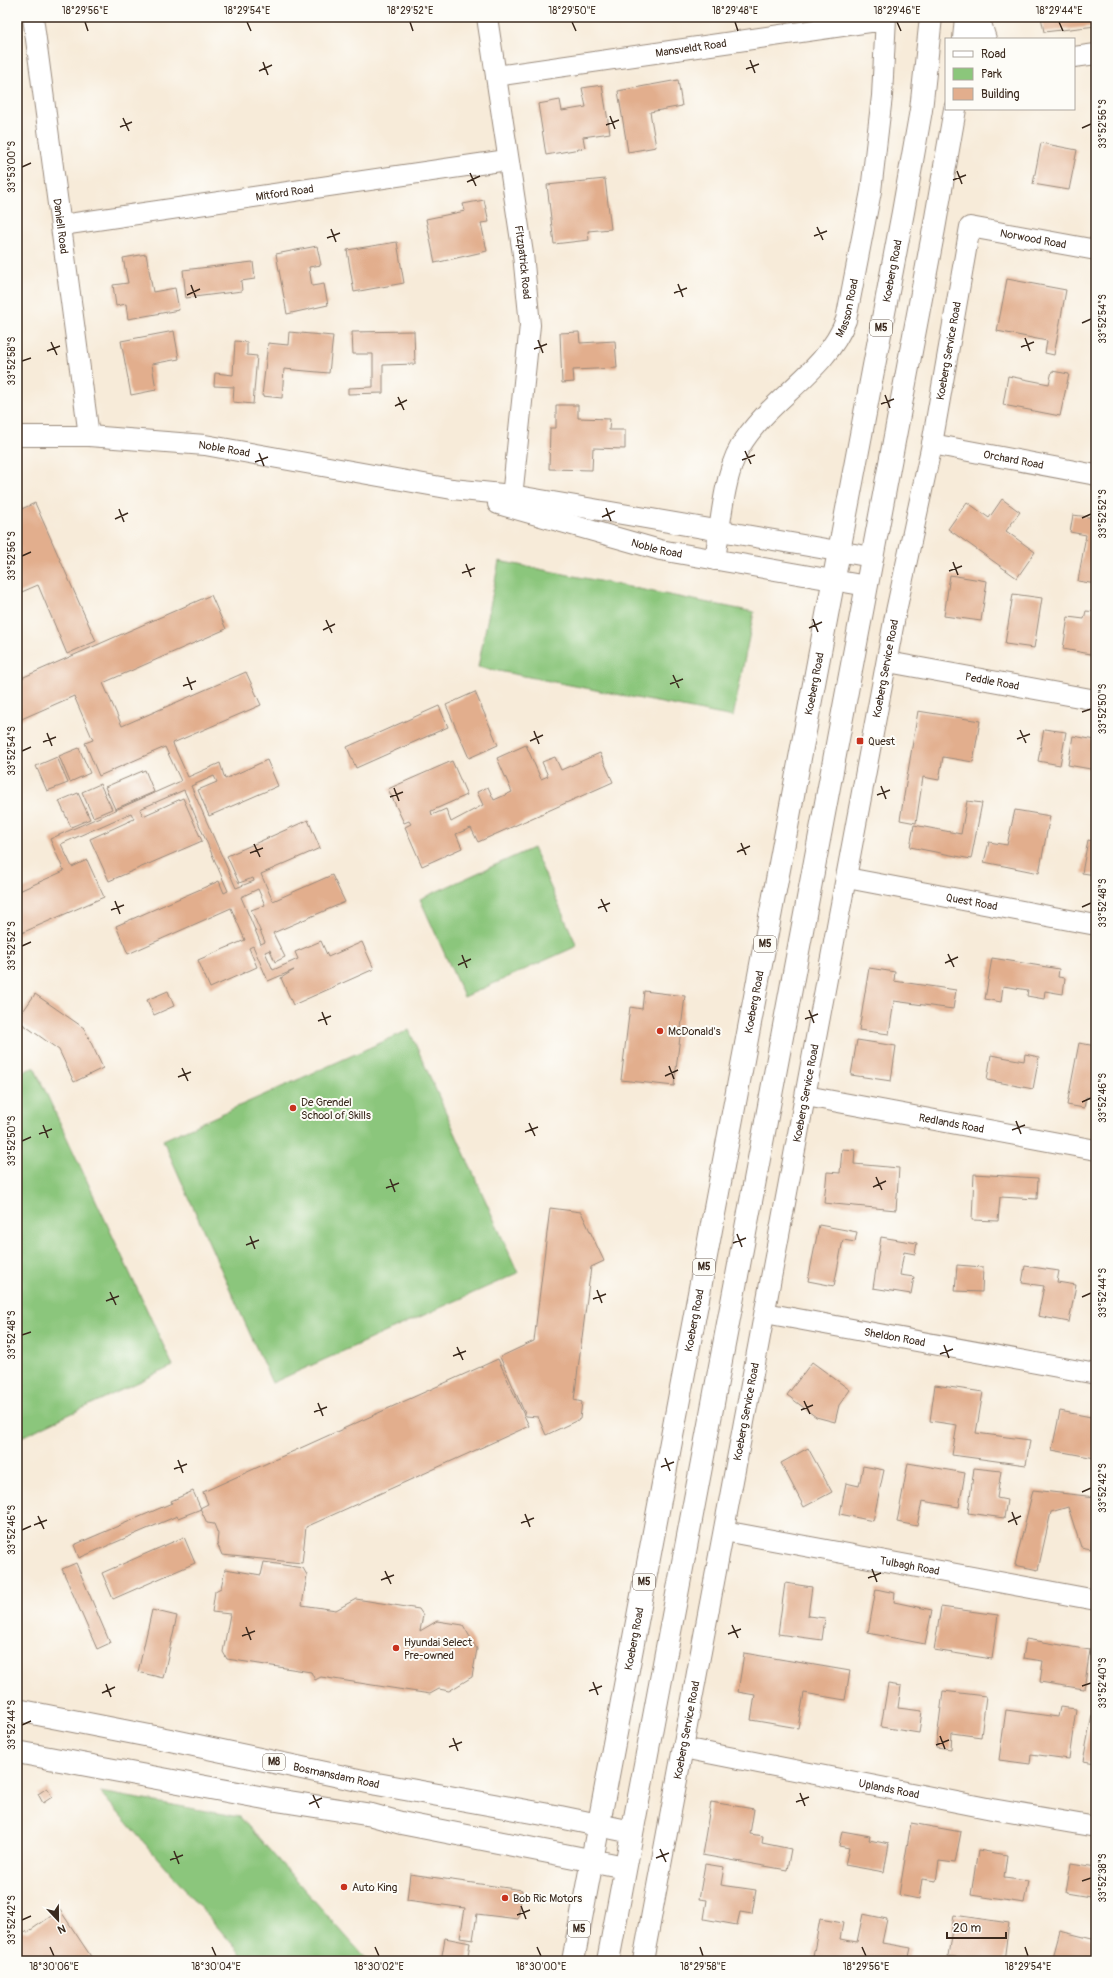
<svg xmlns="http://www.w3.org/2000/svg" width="1113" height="1978" viewBox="0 0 1113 1978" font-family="Pangolin,sans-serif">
<rect width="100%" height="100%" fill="#fdfcf7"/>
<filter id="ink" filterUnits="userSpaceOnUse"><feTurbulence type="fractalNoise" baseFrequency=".025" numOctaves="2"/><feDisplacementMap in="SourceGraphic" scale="8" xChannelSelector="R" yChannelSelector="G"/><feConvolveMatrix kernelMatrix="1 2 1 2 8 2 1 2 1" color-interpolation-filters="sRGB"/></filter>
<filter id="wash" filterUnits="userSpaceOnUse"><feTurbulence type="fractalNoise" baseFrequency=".012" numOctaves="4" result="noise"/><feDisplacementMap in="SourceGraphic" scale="16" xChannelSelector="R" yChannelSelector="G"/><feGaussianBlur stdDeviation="0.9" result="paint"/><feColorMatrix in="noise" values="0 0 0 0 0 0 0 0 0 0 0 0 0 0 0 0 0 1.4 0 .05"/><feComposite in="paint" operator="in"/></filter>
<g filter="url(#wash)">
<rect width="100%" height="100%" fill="#f7ebd9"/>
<g fill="#8bc67b" stroke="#63784c">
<polygon points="499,561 754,612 733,717 478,667"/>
<polygon points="533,848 577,946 464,997 420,899"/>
<polygon points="409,1030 518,1273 272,1383 163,1140"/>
<polygon points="34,1067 173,1366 17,1439 17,1075"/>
<polygon points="100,1792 240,1817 368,1961 247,1961"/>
</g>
<g id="blocks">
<g fill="#e2ae8d" fill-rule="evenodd">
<polygon points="1041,17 1096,17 1096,26 1044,32"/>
<polygon points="678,80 682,106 650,112 656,147 628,152 618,91"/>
<polygon points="602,85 610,133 583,137 585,148 546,155 538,104 560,100 562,111 586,107 582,88"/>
<polygon points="1041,143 1077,150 1069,190 1033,184"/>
<polygon points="605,179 611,229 588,231 589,240 554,244 547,185"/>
<polygon points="484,200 489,222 481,223 487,251 435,263 426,219 465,211 463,204"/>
<polygon points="397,242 404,283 354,292 347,250"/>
<polygon points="317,246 321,265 309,267 312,286 324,284 328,305 287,314 276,254"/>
<polygon points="146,254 153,292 175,288 179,310 128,319 126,304 116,306 113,285 128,283 123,258"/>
<polygon points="253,262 255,279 241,281 242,291 186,298 183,270"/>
<polygon points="1007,279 1066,290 1054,355 1045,353 1047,341 997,331"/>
<polygon points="174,331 179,359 152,364 156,390 131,395 121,341"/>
<polygon points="414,331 415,364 383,365 383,393 348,394 348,388 373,387 373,354 353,354 352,332"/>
<polygon points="289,332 333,336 329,373 284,369 282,398 262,396 268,343 288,345"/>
<polygon points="579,332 580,343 615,341 617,368 573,370 574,382 562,383 560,333"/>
<polygon points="235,341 247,342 247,355 257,356 253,404 233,402 234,387 214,386 215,373 233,375"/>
<polygon points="1052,371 1069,374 1060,416 1003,405 1008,376 1049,384"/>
<polygon points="556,405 578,405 578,418 610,419 609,430 625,430 625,449 593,448 592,470 549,469 550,428 556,428"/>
<polygon points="1002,499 1020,512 1006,531 1035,552 1017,578 948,529 967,502 989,518"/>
<polygon points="35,503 96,641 67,654 38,585 17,594 17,511"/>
<polygon points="1073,515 1096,518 1096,584 1078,581 1086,535 1070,532"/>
<polygon points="950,575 987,581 981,621 944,616"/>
<polygon points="1013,594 1042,598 1034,648 1005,644"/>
<path d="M211 595 226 629 103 683 122 726 246 672 261 705 173 743 174 746 188 777 220 763 225 779 267 760 278 786 209 816 198 790 217 782 214 776 191 786 236 888 254 881 253 878 239 883 227 856 308 820 320 848 261 874 271 897 273 901 332 875 345 902 273 933 285 957 275 962 270 950 265 952 273 970 298 959 295 952 321 941 328 957 362 942 374 969 293 1005 281 978 294 970 268 981 253 946 249 948 257 967 210 988 198 960 245 940 231 908 128 954 116 926 219 881 224 893 228 891 184 790 140 809 143 816 183 798 202 841 109 881 90 839 134 819 131 813 61 844 72 867 87 860 104 897 17 935V892L64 871 50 839 181 781 165 747 99 776 85 743 93 740 74 696 17 721V680ZM258 889 265 905 251 910 265 942 261 944 241 897Z"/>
<polygon points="1086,611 1096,612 1096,655 1063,649 1068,617 1084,619"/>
<polygon points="475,692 498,745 469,758 446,705"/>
<polygon points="439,706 448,727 356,768 347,747"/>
<polygon points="918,711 980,721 973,762 943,757 939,780 923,777 916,823 900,820"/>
<polygon points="1044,729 1066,732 1060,765 1038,761"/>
<polygon points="1073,736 1096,740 1096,770 1068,765"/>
<polygon points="526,745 541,779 548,776 542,762 555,757 561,770 600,753 613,782 478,842 471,828 456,834 462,848 422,866 405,827 411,824 409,821 404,823 388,789 452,761 467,795 431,811 432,815 446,809 451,822 483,805 477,792 488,787 494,800 512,792 497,758"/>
<polygon points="79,748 90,773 70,782 59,756"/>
<polygon points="57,757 68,783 47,791 36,766"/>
<polygon points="145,770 154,792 115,809 105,787"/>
<polygon points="100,784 112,809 93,817 82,792"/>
<polygon points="78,793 90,819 71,827 59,801"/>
<polygon points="967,801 982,803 971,859 910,847 914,825 961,834"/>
<polygon points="1015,810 1050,816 1039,873 984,862 989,842 1007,845"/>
<polygon points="1088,840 1096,842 1096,875 1082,873"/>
<polygon points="992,958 1059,969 1058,977 1065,978 1063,994 1045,991 1044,999 1027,996 1028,990 1003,986 1001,1002 985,999"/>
<polygon points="869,968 895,972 894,981 956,990 953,1009 894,1001 889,1034 859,1030"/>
<polygon points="168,991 174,1006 154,1015 147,1000"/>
<polygon points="644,991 685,996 674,1086 621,1080 630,1007 642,1009"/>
<polygon points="35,994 84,1028 103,1068 74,1082 59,1050 17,1020"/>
<polygon points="857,1040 896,1046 891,1081 851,1075"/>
<polygon points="1079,1043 1096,1046 1096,1099 1086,1097 1084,1108 1067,1105"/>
<polygon points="1025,1054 1039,1057 1033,1089 987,1080 991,1055 1024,1061"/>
<polygon points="842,1149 855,1150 854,1164 899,1168 896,1210 824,1203 827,1172 840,1173"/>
<polygon points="974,1174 1038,1178 1037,1199 1000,1197 998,1221 972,1220"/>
<polygon points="550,1208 581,1212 604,1261 591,1267 574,1400 582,1402 580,1419 546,1435 538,1417 526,1416 500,1357 534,1341"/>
<polygon points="819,1225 857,1232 855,1242 843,1240 834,1286 808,1281"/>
<polygon points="881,1237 917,1243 915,1254 904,1252 900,1275 914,1277 911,1294 873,1288"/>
<polygon points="957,1265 983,1267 982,1292 955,1291"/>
<polygon points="1025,1266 1059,1271 1057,1282 1076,1285 1069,1322 1038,1316 1044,1286 1022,1283"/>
<polygon points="498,1359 529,1426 306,1527 302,1563 222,1555 217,1543 218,1534 214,1524 207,1523 200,1508 208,1504 203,1492"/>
<polygon points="812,1362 850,1390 839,1405 835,1422 816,1417 787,1395"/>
<polygon points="935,1385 983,1392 976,1433 1030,1440 1026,1465 952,1455 957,1425 930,1421"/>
<polygon points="1060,1411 1096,1418 1095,1458 1052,1450"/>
<polygon points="808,1448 832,1492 804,1507 781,1463"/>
<polygon points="908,1463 965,1473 959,1507 922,1501 917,1526 897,1522"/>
<polygon points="863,1466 884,1470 873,1521 840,1514 846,1483 859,1486"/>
<polygon points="974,1468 1001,1471 997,1498 1007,1500 1004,1518 968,1513"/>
<polygon points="1033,1490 1096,1497 1091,1549 1081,1547 1068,1507 1051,1512 1038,1570 1015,1565"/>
<polygon points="193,1491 201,1509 178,1518 177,1516 79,1558 74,1545 172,1503 171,1501"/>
<polygon points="184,1537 195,1563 113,1599 102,1573"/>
<polygon points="264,1562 303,1568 307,1575 302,1605 336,1610 356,1599 419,1609 423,1615 420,1631 437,1621 463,1625 477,1649 472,1677 449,1691 439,1689 430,1694 321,1677 315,1680 311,1672 227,1659 223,1652 230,1614 212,1612 215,1591 221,1588 225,1569 261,1575"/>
<polygon points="76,1563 110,1643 97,1649 62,1569"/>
<polygon points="785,1583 812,1587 808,1616 825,1618 822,1640 778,1634"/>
<polygon points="876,1589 895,1593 894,1602 932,1610 925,1644 868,1633"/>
<polygon points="941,1607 998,1615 992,1659 934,1650"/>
<polygon points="152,1610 177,1616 163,1678 138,1672"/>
<polygon points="1026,1639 1090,1650 1084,1689 1040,1682 1043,1661 1023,1658"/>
<polygon points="744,1653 850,1671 845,1700 804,1693 798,1728 751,1720 755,1695 738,1692"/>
<polygon points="888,1684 901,1686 898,1708 922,1711 919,1733 881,1727"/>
<polygon points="943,1691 986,1696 981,1737 952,1733 951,1749 936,1747"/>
<polygon points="1060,1707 1076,1709 1069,1759 1031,1754 1030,1764 999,1760 1006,1710 1058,1717"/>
<polygon points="1092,1715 1096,1715 1096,1763 1083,1761"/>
<polygon points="47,1788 52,1797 43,1803 38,1794"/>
<polygon points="711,1802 754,1809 750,1834 763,1836 762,1843 791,1849 787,1870 702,1855"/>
<polygon points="911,1823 961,1832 955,1863 939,1861 936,1881 922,1879 919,1899 899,1895"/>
<polygon points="842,1831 870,1836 869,1840 889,1844 884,1872 845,1865 849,1848 839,1846"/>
<polygon points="978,1850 1007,1855 1004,1878 1028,1881 1024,1903 971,1895"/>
<polygon points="1071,1863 1096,1867 1096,1898 1066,1893"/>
<polygon points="705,1864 724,1867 721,1885 756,1890 752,1914 740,1912 737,1925 704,1919 707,1900 699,1899"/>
<polygon points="410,1874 522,1890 518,1919 477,1914 473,1940 460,1938 465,1908 407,1900"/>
<polygon points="60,1910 92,1958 88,1961 25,1961 23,1957 17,1956 17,1930 28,1932"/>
<polygon points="863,1914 887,1919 882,1943 911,1948 908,1961 855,1961 855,1960 838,1957 837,1961 834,1961 813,1957 820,1919 843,1923 840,1939 857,1942"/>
<polygon points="954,1915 1009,1923 1004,1961 959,1961 960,1958 948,1956"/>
<polygon points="1060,1931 1096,1940 1096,1961 1052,1961"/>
<polygon points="445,1938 470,1943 467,1961 441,1961"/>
</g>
</g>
</g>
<g filter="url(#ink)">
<use href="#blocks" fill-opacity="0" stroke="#998a7c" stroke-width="1"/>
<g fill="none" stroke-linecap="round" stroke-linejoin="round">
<g stroke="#998a7c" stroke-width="22">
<g id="minor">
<path id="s1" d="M33 17 89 436"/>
<path id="s2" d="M487 17 523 254 530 325 511 507"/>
<polyline points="979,17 986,39"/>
<polyline points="1074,57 1096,54"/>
<path id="s3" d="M496 76 870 22H885"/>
<path id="s4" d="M62 225 507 160"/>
<path id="s5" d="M17 436H89L205 445 452 489 512 495 872 557"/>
<path id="s6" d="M932 444 1096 475"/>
<path id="s7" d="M498 504 660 550 867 586"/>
<path id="s8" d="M715 560C720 528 724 474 740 447 768 399 826 373 846 320L871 191 882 96 886 17"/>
<path id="s9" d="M888 662 1096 700"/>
<path id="s10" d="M847 878 1096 925"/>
<path id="s11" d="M806 1096 1096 1150"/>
<path id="s12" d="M765 1313 1096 1374"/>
<path id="s13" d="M724 1531 1096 1600"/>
<path id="s14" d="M683 1748 992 1809 1096 1827"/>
<path id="s15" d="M643 1961 895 616 932 444 970 227 1096 250"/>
</g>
</g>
<g stroke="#998a7c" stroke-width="24">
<g id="primary">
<polyline points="964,39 966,17"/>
<path id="s16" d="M17 1710 170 1740 377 1784 560 1817 632 1832"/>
<polyline points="17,1752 270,1799 372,1815 401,1823 625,1867"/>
<path id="s17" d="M573 1961 903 212 921 110 931 17"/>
<polyline points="608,1961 934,229 955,109"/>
</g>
</g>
<use href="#minor" stroke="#fff" stroke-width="20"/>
<use href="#primary" stroke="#fff" stroke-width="22"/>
</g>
</g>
<path fill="none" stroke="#3b2a1e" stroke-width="1.5" d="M85 22 88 31M247 22 251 31M410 22 413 31M572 22 576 31M735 22 738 31M897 22 901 31M1059 22 1063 31M750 60 755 73M263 62 268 75M746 69 759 64M259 71 272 65M610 116 615 129M123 118 129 131M606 125 619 120M120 127 132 122M1082 128 1091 124M22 167 31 163M957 171 962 184M470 173 476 186M953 180 966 175M467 182 480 176M817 227 823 240M331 229 336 242M814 236 827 231M327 238 340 233M678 284 683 297M191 285 196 298M674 293 687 288M187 295 200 289M1082 323 1091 319M1025 338 1030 351M538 340 543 353M51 342 57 355M1021 347 1034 342M534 349 547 344M47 351 60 346M22 361 31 358M885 395 890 408M398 397 404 410M881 404 894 399M395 406 407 400M745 451 751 464M259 453 264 466M742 460 755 455M255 462 268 457M606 508 611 521M119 509 124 522M602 517 615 511M1082 518 1091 514M115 519 128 513M22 556 31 552M953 562 958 575M466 564 471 577M949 571 962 566M462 573 475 568M813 619 818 632M326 620 332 633M809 628 822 622M323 630 335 624M673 675 679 688M187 677 192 690M670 684 683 679M183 686 196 681M1082 712 1091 709M1020 730 1026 743M534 731 539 744M47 733 52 746M1017 739 1030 734M530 741 543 735M43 742 56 737M22 751 31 747M881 786 886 799M394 788 399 801M877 795 890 790M390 797 403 792M741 843 746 855M254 844 260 857M737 852 750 846M250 853 263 848M601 899 607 912M115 901 120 914M1082 907 1091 903M598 908 610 903M111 910 124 905M22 946 31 942M948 954 954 967M462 955 467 968M945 963 958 957M458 965 471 959M809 1010 814 1023M322 1012 327 1025M805 1019 818 1014M318 1021 331 1016M669 1066 674 1079M182 1068 188 1081M665 1076 678 1070M178 1077 191 1072M1082 1102 1091 1098M1016 1121 1021 1134M529 1123 535 1136M43 1125 48 1138M1012 1130 1025 1125M525 1132 538 1127M39 1134 52 1129M22 1141 31 1137M876 1177 882 1190M390 1179 395 1192M873 1187 886 1181M386 1188 399 1183M737 1234 742 1247M250 1236 255 1249M733 1243 746 1238M246 1245 259 1240M597 1290 602 1303M110 1292 116 1305M1082 1297 1091 1293M593 1299 606 1294M106 1301 119 1296M22 1335 31 1332M944 1345 949 1358M457 1347 463 1360M940 1354 953 1349M453 1356 466 1351M804 1401 810 1414M318 1403 323 1416M801 1410 813 1405M314 1412 327 1407M665 1458 670 1471M178 1460 183 1473M661 1467 674 1462M174 1469 187 1464M1082 1492 1091 1488M1012 1512 1017 1525M525 1514 530 1527M38 1516 44 1529M1008 1522 1021 1516M521 1523 534 1518M34 1525 47 1520M22 1530 31 1526M872 1569 877 1582M385 1571 391 1584M868 1578 881 1573M381 1580 394 1575M732 1625 738 1638M246 1627 251 1640M728 1634 741 1629M242 1636 255 1631M593 1682 598 1695M106 1684 111 1697M1082 1686 1091 1683M589 1691 602 1686M102 1693 115 1687M22 1725 31 1721M940 1736 945 1749M453 1738 458 1751M936 1745 949 1740M449 1747 462 1742M800 1793 805 1806M313 1795 319 1808M796 1802 809 1797M309 1804 322 1798M660 1849 666 1862M174 1851 179 1864M656 1858 669 1853M170 1860 183 1855M1082 1881 1091 1878M521 1906 526 1919M517 1915 530 1910M22 1920 31 1916M50 1947 54 1956M212 1947 216 1956M375 1947 379 1956M537 1947 541 1956M700 1947 703 1956M862 1947 866 1956M1025 1947 1028 1956"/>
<g fill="#c8321e" stroke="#fdfcf7" stroke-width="1.5">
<rect x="856" y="737" width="8" height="8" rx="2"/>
<circle cx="660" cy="1031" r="4"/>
<circle cx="293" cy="1108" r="4"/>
<circle cx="396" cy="1648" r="4"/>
<circle cx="344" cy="1887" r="4"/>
<circle cx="505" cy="1898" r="4"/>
</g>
<g text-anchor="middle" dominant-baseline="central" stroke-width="4" stroke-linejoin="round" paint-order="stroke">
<g fill="#fdfcf7" stroke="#75695f" stroke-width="1">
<rect x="870" y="320" width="22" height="16" rx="3"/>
<rect x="754" y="936" width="22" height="16" rx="3"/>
<rect x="693" y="1259" width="22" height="16" rx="3"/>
<rect x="633" y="1574" width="22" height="16" rx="3"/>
<rect x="263" y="1754" width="22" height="16" rx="3"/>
<rect x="568" y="1921" width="22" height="16" rx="3"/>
</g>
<g font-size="10" font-weight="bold" fill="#3b2a1e">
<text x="881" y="328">M5</text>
<text x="765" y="944">M5</text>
<text x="704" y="1267">M5</text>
<text x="644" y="1582">M5</text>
<text x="274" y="1762">M8</text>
<text x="579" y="1929">M5</text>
</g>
<g font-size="11" fill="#3b2a1e" stroke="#fdfcf7">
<text stroke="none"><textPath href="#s3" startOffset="197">Mansveldt Road</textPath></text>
<text stroke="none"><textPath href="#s4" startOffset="225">Mitford Road</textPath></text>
<text stroke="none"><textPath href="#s1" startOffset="211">Daniell Road</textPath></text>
<text stroke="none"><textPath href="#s15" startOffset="1829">Norwood Road</textPath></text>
<text stroke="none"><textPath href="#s2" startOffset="248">Fitzpatrick Road</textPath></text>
<text stroke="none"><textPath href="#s17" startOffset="1720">Koeberg Road</textPath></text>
<text stroke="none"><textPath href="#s8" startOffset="295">Masson Road</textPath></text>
<text stroke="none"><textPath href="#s15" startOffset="1639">Koeberg Service Road</textPath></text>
<text stroke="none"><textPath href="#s5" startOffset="208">Noble Road</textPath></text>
<text stroke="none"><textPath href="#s6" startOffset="83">Orchard Road</textPath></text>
<text stroke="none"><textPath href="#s7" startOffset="165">Noble Road</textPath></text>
<text stroke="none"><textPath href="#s15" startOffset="1315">Koeberg Service Road</textPath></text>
<text stroke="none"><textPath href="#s9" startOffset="106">Peddie Road</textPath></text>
<text stroke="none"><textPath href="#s17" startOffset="1300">Koeberg Road</textPath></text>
<text stroke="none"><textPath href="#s10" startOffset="127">Quest Road</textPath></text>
<text stroke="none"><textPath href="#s17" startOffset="976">Koeberg Road</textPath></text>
<text stroke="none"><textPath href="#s15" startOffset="883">Koeberg Service Road</textPath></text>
<text stroke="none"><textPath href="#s11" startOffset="148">Redlands Road</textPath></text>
<text stroke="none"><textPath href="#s17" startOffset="652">Koeberg Road</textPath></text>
<text stroke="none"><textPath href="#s12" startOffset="132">Sheldon Road</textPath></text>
<text stroke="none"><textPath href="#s15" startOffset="559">Koeberg Service Road</textPath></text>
<text stroke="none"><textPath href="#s13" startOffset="189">Tulbagh Road</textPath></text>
<text stroke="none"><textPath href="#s17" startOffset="328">Koeberg Road</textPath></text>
<text stroke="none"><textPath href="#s15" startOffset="235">Koeberg Service Road</textPath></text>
<text stroke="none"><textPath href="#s16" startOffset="326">Bosmansdam Road</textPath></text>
<text stroke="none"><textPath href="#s14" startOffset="210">Uplands Road</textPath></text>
</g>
<g font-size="11" fill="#3b2a1e" stroke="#fdfcf7" text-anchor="start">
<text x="868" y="741">Quest</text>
<text x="668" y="1031">McDonald's</text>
<text x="301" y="1102">De Grendel<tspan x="301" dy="13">School of Skills</tspan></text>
<text x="404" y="1642">Hyundai Select<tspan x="404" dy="13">Pre-owned</tspan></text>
<text x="352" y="1887">Auto King</text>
<text x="513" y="1898">Bob Ric Motors</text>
</g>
</g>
<rect width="1113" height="1978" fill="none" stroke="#fdfcf7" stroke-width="44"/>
<rect x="945" y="38" width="130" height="72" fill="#fdfcf7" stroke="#afa8a0"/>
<rect x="953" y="51" width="20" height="6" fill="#ffffff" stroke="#afa8a0"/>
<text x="981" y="58" font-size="12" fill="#3b2a1e">Road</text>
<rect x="953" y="68" width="20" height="12" fill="#8bc67b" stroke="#afa8a0"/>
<text x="981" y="78" font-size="12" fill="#3b2a1e">Park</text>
<rect x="953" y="88" width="20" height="12" fill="#e2ae8d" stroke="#afa8a0"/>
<text x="981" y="98" font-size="12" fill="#3b2a1e">Building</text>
<g transform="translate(58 1920) rotate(158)" stroke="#fdfcf7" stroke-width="3" paint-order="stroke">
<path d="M0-3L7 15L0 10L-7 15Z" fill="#3b2a1e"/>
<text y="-6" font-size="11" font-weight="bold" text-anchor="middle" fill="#3b2a1e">N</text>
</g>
<path d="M947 1932v6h59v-6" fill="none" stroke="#3b2a1e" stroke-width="2"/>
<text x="953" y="1932" font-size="12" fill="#3b2a1e" stroke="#fdfcf7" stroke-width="3" paint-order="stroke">20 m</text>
<rect x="22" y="22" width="1069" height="1934" fill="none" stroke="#3b2a1e" stroke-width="1.5"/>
<g font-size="10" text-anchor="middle" fill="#3b2a1e">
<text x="85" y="14">18°29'56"E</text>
<text x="247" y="14">18°29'54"E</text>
<text x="410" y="14">18°29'52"E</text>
<text x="572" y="14">18°29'50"E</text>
<text x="735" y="14">18°29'48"E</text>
<text x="897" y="14">18°29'46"E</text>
<text x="1059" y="14">18°29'44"E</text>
<text transform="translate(1102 124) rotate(-90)" y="4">33°52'56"S</text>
<text transform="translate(11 167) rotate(-90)" y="4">33°53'00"S</text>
<text transform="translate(1102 319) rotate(-90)" y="4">33°52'54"S</text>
<text transform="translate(11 361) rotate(-90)" y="4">33°52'58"S</text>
<text transform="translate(1102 514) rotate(-90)" y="4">33°52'52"S</text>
<text transform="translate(11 556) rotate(-90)" y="4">33°52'56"S</text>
<text transform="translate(1102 709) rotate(-90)" y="4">33°52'50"S</text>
<text transform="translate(11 751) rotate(-90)" y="4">33°52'54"S</text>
<text transform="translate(1102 903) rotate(-90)" y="4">33°52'48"S</text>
<text transform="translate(11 946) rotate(-90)" y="4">33°52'52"S</text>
<text transform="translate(1102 1098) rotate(-90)" y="4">33°52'46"S</text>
<text transform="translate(11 1141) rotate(-90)" y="4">33°52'50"S</text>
<text transform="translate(1102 1293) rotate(-90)" y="4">33°52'44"S</text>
<text transform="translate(11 1335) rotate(-90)" y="4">33°52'48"S</text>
<text transform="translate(1102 1488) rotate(-90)" y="4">33°52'42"S</text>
<text transform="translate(11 1530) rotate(-90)" y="4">33°52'46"S</text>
<text transform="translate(1102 1683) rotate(-90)" y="4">33°52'40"S</text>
<text transform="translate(11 1725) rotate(-90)" y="4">33°52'44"S</text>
<text transform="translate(1102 1878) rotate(-90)" y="4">33°52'38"S</text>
<text transform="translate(11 1920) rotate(-90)" y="4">33°52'42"S</text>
<text x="54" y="1970">18°30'06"E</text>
<text x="216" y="1970">18°30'04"E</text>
<text x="379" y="1970">18°30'02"E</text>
<text x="541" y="1970">18°30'00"E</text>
<text x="703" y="1970">18°29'58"E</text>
<text x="866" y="1970">18°29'56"E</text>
<text x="1028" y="1970">18°29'54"E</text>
</g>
</svg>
